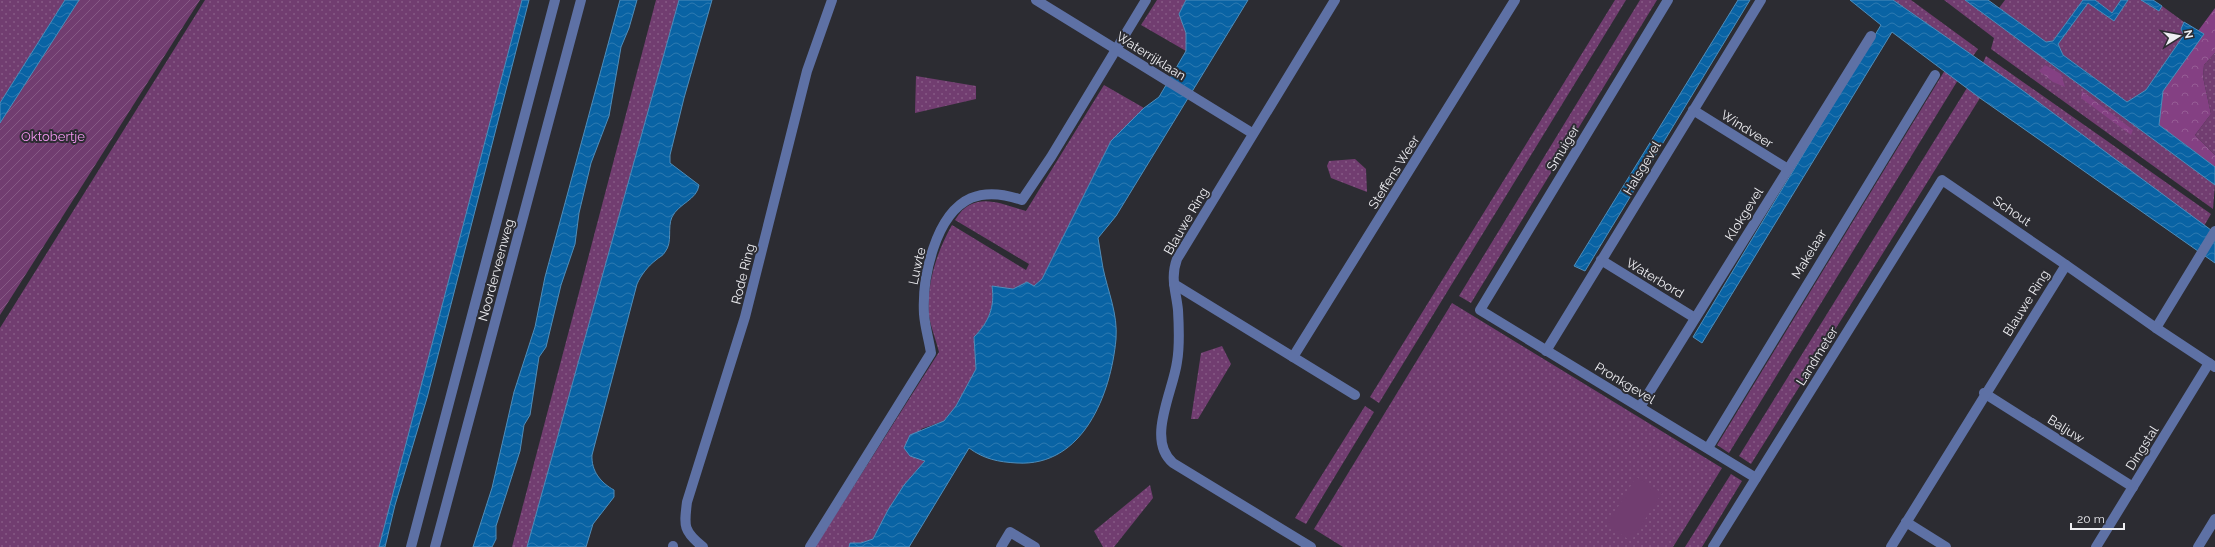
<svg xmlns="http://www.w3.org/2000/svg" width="2215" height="547" viewBox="0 0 2215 547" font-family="Raleway,sans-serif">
<defs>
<pattern id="grass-dots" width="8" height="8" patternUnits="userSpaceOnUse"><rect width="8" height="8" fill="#713d70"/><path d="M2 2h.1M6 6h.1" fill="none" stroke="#865985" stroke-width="1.8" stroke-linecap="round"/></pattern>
<pattern id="forest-crowns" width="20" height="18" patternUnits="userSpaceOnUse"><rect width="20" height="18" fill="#844083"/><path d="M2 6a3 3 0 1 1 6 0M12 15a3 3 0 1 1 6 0" fill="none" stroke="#965c95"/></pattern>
<pattern id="garden-furrows" width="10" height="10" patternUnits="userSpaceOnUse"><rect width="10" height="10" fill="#713d70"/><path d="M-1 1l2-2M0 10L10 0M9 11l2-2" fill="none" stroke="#865985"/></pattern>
<pattern id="water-waves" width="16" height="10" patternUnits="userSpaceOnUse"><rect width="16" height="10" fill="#0963a4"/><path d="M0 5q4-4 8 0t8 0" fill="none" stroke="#2d7ab1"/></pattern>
</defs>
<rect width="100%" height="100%" fill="#2c2c32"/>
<g fill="url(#grass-dots)">
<polygon points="0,0 65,0 0,103"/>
<polygon points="205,0 522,0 379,547 0,547 0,328"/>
<polygon points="656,0 679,0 527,547 512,547"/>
<polygon points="1157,0 1186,0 1179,14 1186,33 1186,51 1141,25"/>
<polygon points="1615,0 1626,0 1379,403 1370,397"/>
<polygon points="1640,0 1657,0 1471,303 1459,296"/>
<polygon points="1893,0 1911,0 1978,49 1973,56"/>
<polygon points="1944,0 1965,0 2215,185 2213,209 1991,49 1994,38"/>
<polygon points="2005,0 2083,0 2053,41 2046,42 1999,8"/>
<polygon points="2095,0 2121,0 2112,13"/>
<polygon points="2128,0 2141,0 2159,11 2162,6 2184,22 2181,29 2184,35 2146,90 2127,102 2063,55 2058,44 2088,3 2114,21"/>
<polygon points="2215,53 2215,155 2195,135 2211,114 2203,77 2204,65"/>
<polygon points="1986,56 2211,214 2204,226 2018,87 1983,63"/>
<polygon points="1945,70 1958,80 1729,453 1717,445"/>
<polygon points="916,76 976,86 976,99 915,113"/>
<path d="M1104 85 1144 108 1111 141 1042 279 1034 286 1027 282 1013 290 992 286C995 307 989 322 974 337L976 369 956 406 944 421 921 429 925 461 904 485 888 510 873 539 861 543H850L849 547H815L939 352C936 340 931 328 929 316 926 285 937 251 952 225L1026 270 1029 264 955 220C973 190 999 203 1026 211Z"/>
<polygon points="1967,88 1980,98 1751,464 1739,456"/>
<polygon points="1355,159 1366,169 1367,192 1331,178 1327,166 1329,161"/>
<polygon points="1452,303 1722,468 1673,547 1343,547 1314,529"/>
<polygon points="1222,346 1231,364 1198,419 1191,419 1201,353"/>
<polygon points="1365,406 1374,412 1306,524 1295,518"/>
<polygon points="1731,474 1742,481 1702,547 1685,547"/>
<polygon points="1150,485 1153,498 1114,547 1103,547 1094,531"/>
</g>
<g fill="url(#forest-crowns)">
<polygon points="2215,8 2215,53 2204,65 2203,77 2211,114 2195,135 2215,155 2215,167 2159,125 2163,91 2203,34 2198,31"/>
<polygon points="2045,65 2061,74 2065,87 2053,82 2039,71"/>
<polygon points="2082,91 2133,130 2131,135 2081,98"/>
</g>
<polygon fill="url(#garden-furrows)" points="79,0 200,0 0,315 0,123"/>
<polygon fill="#713d70" points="1636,477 1662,493 1631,541 1607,525"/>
<g fill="url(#water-waves)" stroke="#4e8dbb">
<polygon points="65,0 79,0 0,123 0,103"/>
<polygon points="522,0 529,0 427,398 395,505 385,547 379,547"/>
<polygon points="620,0 637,0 629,28 621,47 609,116 591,163 579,213 575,244 561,285 546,347 539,357 530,415 524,425 520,451 496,526 496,539 492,547 473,547 492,488 514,392 535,327 545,277"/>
<path d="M679 0H712L684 98 670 155V163L699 185C697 200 679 203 672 217 667 228 673 242 665 252 663 256 659 257 656 260 648 266 641 275 637 284L592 455C591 471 601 483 614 490V497L593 524 586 547H527Z"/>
<path d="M1186 0H1248L1116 216 1098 238C1100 248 1101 258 1103 268 1108 292 1118 314 1116 339 1111 394 1083 467 1017 463 998 462 984 459 969 448L909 547H849L850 543H861L873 539 888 510 904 485 925 461 910 456 904 448 910 435 944 421 956 406 976 369 974 337C989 322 995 307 992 286L1013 289 1027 282 1034 286 1042 279 1111 141 1144 108 1159 97 1186 51V33L1179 14Z"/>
<polygon points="1738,0 1750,0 1585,271 1574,266"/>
<polygon points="1850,0 1893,0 2018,87 2215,233 2215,263 1980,98 1892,32 1702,343 1693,337 1881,25"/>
<polygon points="1965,0 1988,0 2046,42 2053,41 2083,0 2095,0 2112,13 2121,0 2128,0 2114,21 2088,3 2058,44 2063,55 2127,102 2146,90 2184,35 2181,29 2184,22 2204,34 2163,91 2159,125 2215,167 2215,185"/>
<polygon points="2141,0 2153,0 2162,6 2159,11"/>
</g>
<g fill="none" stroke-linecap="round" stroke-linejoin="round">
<g stroke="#5e71a5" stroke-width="10">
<polyline points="1036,0 1252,133"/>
<polyline points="1668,0 1480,310 1756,478"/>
<polyline points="1693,110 1788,169"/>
<polyline points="1601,260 1695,318"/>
<polyline points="1174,284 1355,395"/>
<polyline points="2156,328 2215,367"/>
<polyline points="1546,351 1761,0"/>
<polyline points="1293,357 1515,0"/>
<polyline points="1984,393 2133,487"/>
<polyline points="1640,407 1871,36"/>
<polyline points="1708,448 1935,75"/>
<polyline points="1906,522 1946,547"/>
<polyline points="411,547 555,0"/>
<polyline points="435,547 581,0"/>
<polyline points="673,547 673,546"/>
<path d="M703 547C683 531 684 526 687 502L745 317 807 71 832 0"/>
<path d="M810 547 931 353C929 340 925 327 924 314 922 278 935 214 971 198 988 191 1005 194 1022 200L1051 157 1146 0"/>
<polyline points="1001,547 1010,532 1035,547"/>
<path d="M1311 547 1173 463C1146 440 1173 392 1177 362 1180 345 1179 327 1178 310 1176 291 1170 278 1177 259L1335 0"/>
<polyline points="1713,547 1942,180 2066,265"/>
<polyline points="1891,547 2066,265 2156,328 2215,231"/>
<polyline points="2096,547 2209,363"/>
<polyline points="2198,547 2215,519"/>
</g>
</g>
<g text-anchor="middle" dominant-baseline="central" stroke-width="4" stroke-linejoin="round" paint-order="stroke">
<g font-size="13" fill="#eeeef2" stroke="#2c2c32">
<text transform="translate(1151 56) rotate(32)">Waterrijklaan</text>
<text transform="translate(1747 129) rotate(32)">Windveer</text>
<text transform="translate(1563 148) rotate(-59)">Smuiger</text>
<text transform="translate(1642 168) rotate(-59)">Halsgevel</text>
<text transform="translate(1394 172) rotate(-58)">Steffens Weer</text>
<text transform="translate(2012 211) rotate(34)">Schout</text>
<text transform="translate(1744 214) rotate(-58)">Klokgevel</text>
<text transform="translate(1186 221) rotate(-60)">Blauwe Ring</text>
<text transform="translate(1809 254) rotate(-59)">Makelaar</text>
<text transform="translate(917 266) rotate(-77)">Luwte</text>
<text transform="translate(496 270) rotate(-75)">Noorderveenweg</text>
<text transform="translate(743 274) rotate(-76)">Rode Ring</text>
<text transform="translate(1655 278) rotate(31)">Waterbord</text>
<text transform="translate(2026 303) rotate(-58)">Blauwe Ring</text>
<text transform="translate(1817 356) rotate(-58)">Landmeter</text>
<text transform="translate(1625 383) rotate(31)">Pronkgevel</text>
<text transform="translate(2066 429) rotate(32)">Baljuw</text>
<text transform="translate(2142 448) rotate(-58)">Dingstal</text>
</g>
<g font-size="13" fill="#f497f1" stroke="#2c2c32">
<text x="53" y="136">Oktobertje</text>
</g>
</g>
<g transform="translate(2179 36) rotate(79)" stroke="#2c2c32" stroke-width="3" paint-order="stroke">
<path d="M0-3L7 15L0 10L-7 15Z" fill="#eeeef2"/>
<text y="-6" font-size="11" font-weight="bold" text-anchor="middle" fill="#eeeef2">N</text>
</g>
<path d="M2071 523v6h53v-6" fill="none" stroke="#eeeef2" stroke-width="2"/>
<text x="2077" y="523" font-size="12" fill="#eeeef2" stroke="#2c2c32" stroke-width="3" paint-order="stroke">20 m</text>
</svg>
